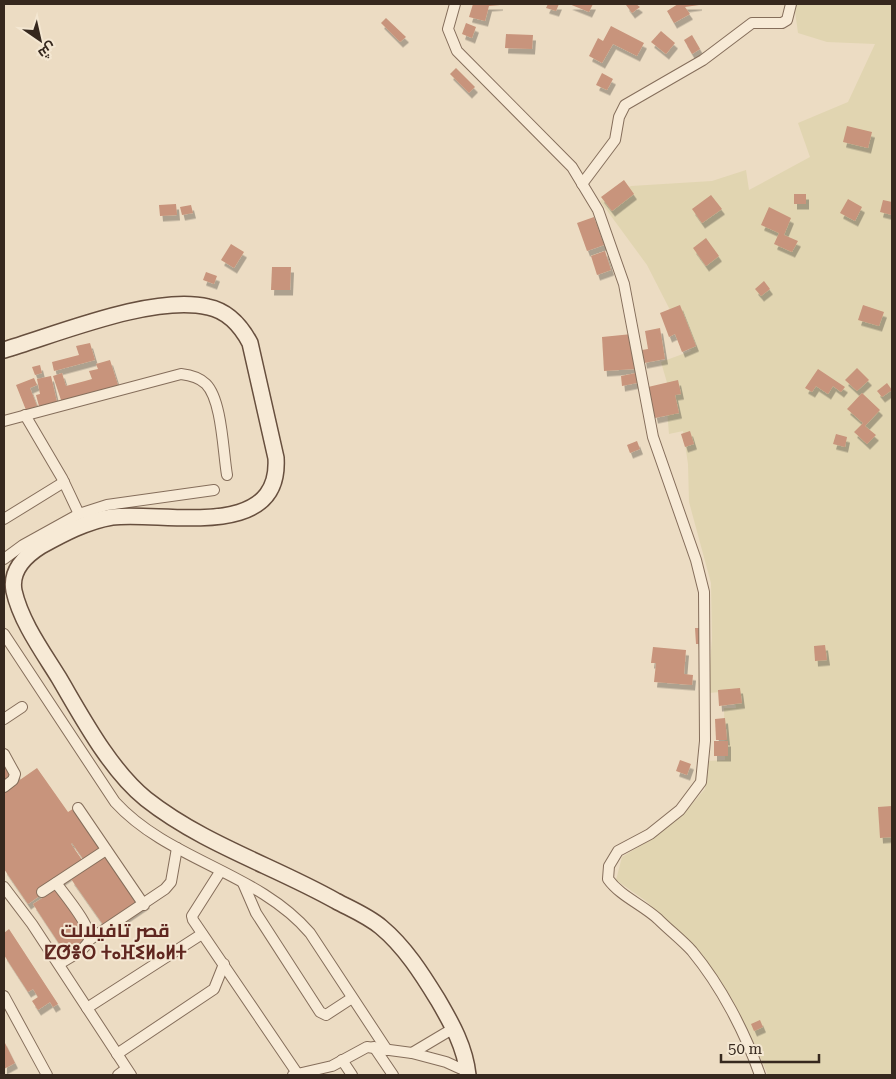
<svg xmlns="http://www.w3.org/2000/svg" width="896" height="1079" viewBox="0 0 896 1079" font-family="'Roboto Serif',Cairo,'Noto Sans Tifinagh',serif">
<defs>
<filter id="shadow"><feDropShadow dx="3" dy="5.5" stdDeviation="0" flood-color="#0004"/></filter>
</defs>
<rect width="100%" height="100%" fill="#ecdcc3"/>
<polygon fill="#e1d5b1" points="794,4 892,4 892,1075 768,1075 754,1043 708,964 689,942 646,901 616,880 622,857 655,837 685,812 705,789 707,761 725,760 724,708 736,708 734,691 708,693 712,638 711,583 689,502 688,464 683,431 669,434 667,410 670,393 661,362 691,351 647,265 600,201 631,186 712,181 746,170 749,190 810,157 798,123 848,102 875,44 827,42 798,33"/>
<g fill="#c8947b" filter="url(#shadow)">
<polygon points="473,4 500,4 500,5 489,6 485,21 469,17"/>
<polygon points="548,4 559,4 556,11 546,8"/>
<polygon points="569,4 593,4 589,12"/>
<polygon points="627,4 636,4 640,7 632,13 626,5"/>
<polygon points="678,4 699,4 699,5 685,7 690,14 674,23 667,11"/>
<polygon points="386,18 406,37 400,42 381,23"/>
<polygon points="466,23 476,27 472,38 462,34"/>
<polygon points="611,26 644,43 637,56 613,44 602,63 589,56 598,38 603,41"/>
<polygon points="661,31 675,43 666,54 651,42"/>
<polygon points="506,34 533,35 532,49 505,48"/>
<polygon points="692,35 700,49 692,54 684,40"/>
<polygon points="456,68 475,87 469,93 450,74"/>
<polygon points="602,73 613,79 607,90 596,85"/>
<polygon points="847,126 872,132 868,148 843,142"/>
<polygon points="624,180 634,194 612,211 601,197"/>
<rect x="794" y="194" width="12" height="10"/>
<polygon points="711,195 722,209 702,223 692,209"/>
<polygon points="848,199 862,207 855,221 840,213"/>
<polygon points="883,200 892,202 892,215 880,212"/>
<polygon points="176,204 177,215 160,216 159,205"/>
<polygon points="191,205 193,213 182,215 180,207"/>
<polygon points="769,207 791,218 784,235 798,241 792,252 774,244 779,233 761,225"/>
<polygon points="594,217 604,245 587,251 577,223"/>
<polygon points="706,238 719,256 706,266 693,248"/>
<polygon points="231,244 244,252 234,268 221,260"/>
<polygon points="605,251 611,270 597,275 591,256"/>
<polygon points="272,267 291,267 290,290 271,290"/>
<polygon points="206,272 217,276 214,284 203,280"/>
<polygon points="764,281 770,289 761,296 755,289"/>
<polygon points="680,305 696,346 682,352 675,334 669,337 660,313"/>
<polygon points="863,305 884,312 879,326 858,320"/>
<polygon points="660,328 665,359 644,363 642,350 648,349 645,331"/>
<polygon points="632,334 634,369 604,371 602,337"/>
<polygon points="90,343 95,360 54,371 52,362 79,355 76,346"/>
<polygon points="110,360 118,385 62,403 53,376 62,373 66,386 85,381 92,379 89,371 98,369 96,364"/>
<polygon points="40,365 42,373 35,375 32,367"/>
<polygon points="857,368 869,380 857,391 845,380"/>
<polygon points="818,369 845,387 841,392 833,386 828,394 816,386 812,392 805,388"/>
<polygon points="636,373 637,383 622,386 621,376"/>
<polygon points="51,376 57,402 39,406 36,395 40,394 37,379"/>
<polygon points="34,378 37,385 30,388 37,406 26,410 16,385"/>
<polygon points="678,380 681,394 675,395 679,413 655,418 648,387"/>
<polygon points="887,383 892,390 882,397 877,391"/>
<polygon points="862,393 880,410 865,426 876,435 867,444 854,432 863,423 847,409"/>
<polygon points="690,431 694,444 685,447 681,434"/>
<polygon points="836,434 847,437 845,447 833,444"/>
<polygon points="637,441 640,449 630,453 627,445"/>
<polygon points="695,628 702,628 702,644 696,644"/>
<polygon points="825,645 827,660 815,661 814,646"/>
<polygon points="653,647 686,650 684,674 693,675 692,685 654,682 656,663 651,663"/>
<polygon points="740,688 742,703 719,706 718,690"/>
<polygon points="725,718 727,740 716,740 715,719"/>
<rect x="714" y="741" width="14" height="15"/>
<polygon points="4,753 19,776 4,786"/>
<polygon points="680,760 691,764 687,775 676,771"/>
<polygon points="37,768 68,812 79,805 109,847 86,863 72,843 71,844 85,864 28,904 4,869 4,791"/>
<polygon points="892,806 892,837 880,838 878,807"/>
<polygon points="112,850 147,903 107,930 71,879"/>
<polygon points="63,885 92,941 68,957 33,904"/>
<polygon points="9,929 58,1004 53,1007 50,1002 38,1010 32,1001 38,997 33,989 28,992 4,955 4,933"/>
<polygon points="760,1020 763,1027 754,1031 751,1024"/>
<polygon points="4,1041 15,1063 4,1069"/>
</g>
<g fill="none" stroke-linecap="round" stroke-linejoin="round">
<g stroke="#856e5b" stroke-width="12">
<g id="minor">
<path d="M455 4 448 29 457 51 572 167 598 210 624 284 653 437 696 560 704 592 705 741 701 782 680 810 650 834 618 851 609 866 608 879C620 896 643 905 658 919 669 930 682 940 692 951 721 986 745 1032 760 1075"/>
<polyline points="582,184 615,140 619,117 625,105 703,60 752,23 782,23 787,20 791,4"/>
<polyline points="25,415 62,478 79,514"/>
<path d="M4 421 181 374C190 375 199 377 206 384 222 400 223 452 227 475"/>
<polyline points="4,519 64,482"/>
<polyline points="4,559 23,545 79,514 107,505 214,490"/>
<path d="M4 634 115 802C169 861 258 872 310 933L387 1050"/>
<polyline points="4,719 22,707"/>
<polyline points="4,754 15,774 13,780 4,787"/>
<polyline points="78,808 144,905"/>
<polyline points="220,872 192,916 193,920 297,1073"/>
<path d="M56 883C64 894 93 928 89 940 86 950 67 959 59 964"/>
<polyline points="243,883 256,913 320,1012 326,1015 352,998"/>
<polyline points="4,887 32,924 131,1075"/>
<polyline points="42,892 106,850"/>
<polyline points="89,940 165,889 171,882 177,848"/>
<polyline points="4,996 47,1075"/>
<polyline points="87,1008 202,934"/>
<polyline points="374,1047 393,1075"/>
<polyline points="412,1053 454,1028"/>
<polyline points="117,1054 214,989 224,964"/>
<polyline points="342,1060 352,1075"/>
<polyline points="118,1075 126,1069"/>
<polyline points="293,1075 332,1066 367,1047 412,1053 446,1062 468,1072"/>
</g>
</g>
<g stroke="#674f3e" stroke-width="18">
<path id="secondary" d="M4 350C58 334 154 294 208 307 228 311 241 326 250 343L276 458C281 542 165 511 112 517 87 521 63 534 41 546 25 556 10 570 14 591 21 622 43 652 59 678 82 717 110 770 146 799 203 844 274 866 336 901 351 909 368 916 381 927 405 947 422 974 438 1000 452 1024 465 1047 468 1075"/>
</g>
<use href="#minor" stroke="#f7ead6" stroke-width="10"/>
<use href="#secondary" stroke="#f7ead6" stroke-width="15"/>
</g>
<g text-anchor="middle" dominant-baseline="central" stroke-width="4" stroke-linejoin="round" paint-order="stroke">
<g font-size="19" font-weight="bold" fill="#602720" stroke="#f4e7d2">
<text x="115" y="930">قصر تافيلالت<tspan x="115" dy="22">ⵇⵚⴻⵔ ⵜⴰⴼⵉⵍⴰⵍⵜ</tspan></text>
</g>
</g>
<rect width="896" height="1079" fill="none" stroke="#36281e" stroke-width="10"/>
<g transform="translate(40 40) rotate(146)" stroke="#f4e7d2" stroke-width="4" paint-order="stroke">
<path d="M0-4L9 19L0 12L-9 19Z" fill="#36281e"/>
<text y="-8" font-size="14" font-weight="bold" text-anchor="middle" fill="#36281e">ش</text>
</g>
<path d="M721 1054v8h98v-8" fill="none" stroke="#36281e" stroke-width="2.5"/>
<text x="728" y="1054" font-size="15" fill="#36281e" stroke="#f4e7d2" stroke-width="4" paint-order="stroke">50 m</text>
</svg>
